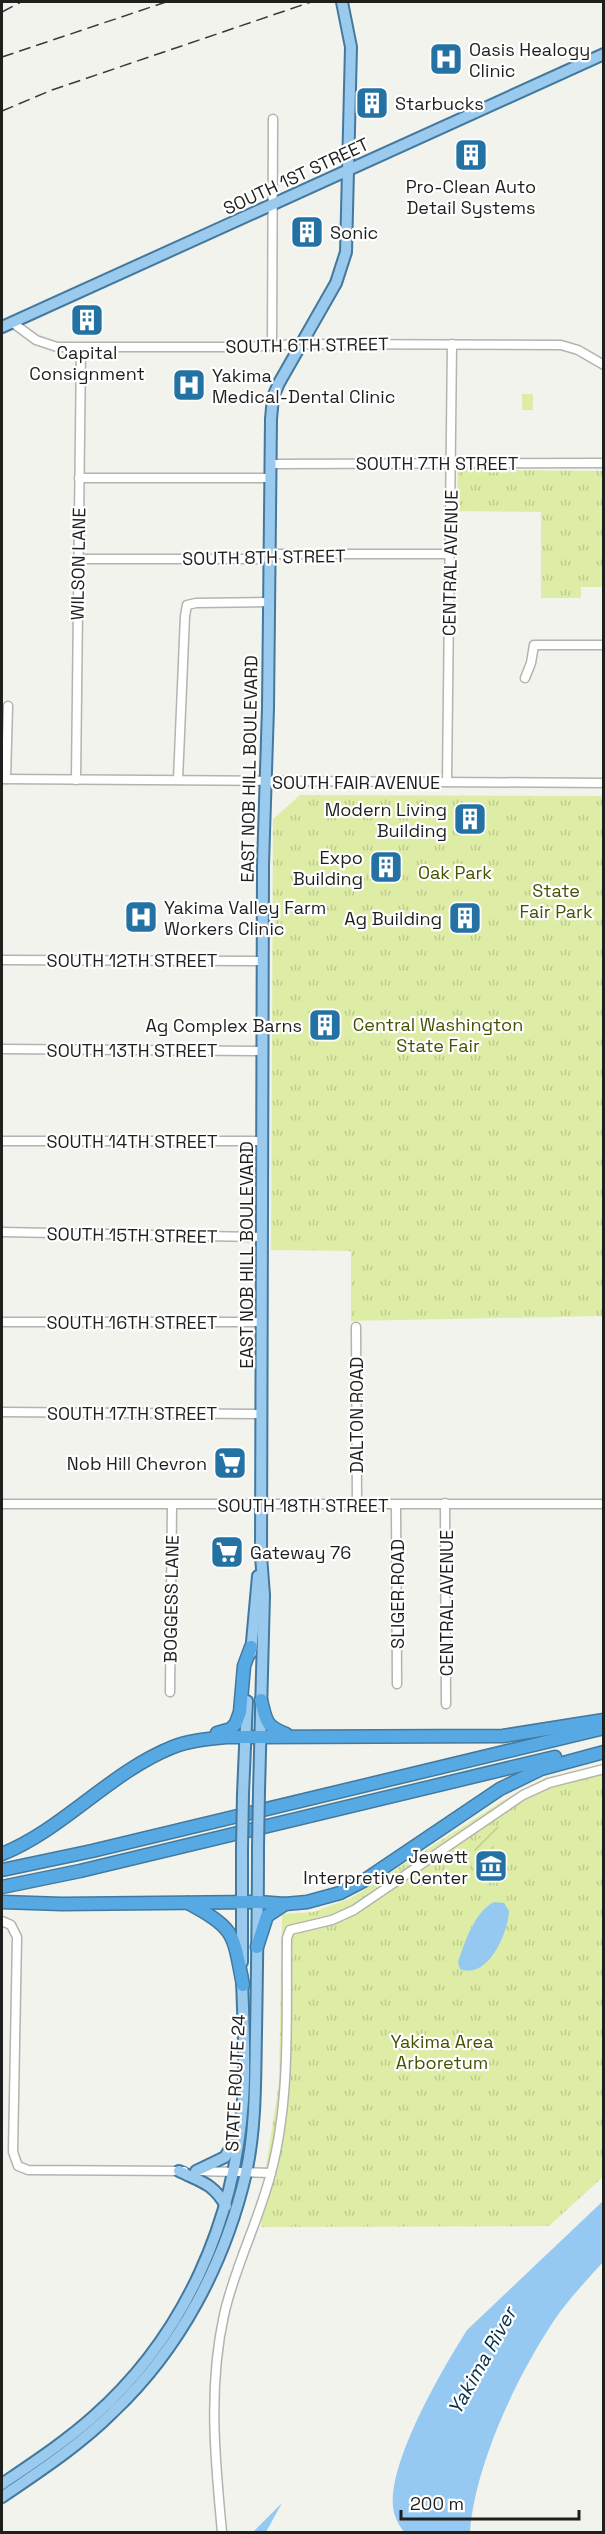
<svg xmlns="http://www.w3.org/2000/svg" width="605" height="2534" viewBox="0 0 605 2534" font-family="'Space Grotesk',sans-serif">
<defs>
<pattern id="park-tufts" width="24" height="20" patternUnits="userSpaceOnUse" patternTransform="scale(1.5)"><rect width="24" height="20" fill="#deeda6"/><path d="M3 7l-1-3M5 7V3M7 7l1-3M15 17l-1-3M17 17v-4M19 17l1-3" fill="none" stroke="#becb8e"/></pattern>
<pattern id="garden-furrows" width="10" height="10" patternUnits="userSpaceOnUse" patternTransform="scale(1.5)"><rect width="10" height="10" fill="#deeda6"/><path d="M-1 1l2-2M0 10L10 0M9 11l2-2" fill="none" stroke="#becb8e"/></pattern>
</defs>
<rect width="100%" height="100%" fill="#f1f3ec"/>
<g fill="url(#park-tufts)">
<rect x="522" y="394" width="11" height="16"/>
<polygon points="458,470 603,471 603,587 581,587 581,598 541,598 541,512 456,511"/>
<polygon points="300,795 603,796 603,1316 351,1321 351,1251 271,1250 273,819"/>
<polygon points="603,1764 603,2177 549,2226 261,2227 266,2167 279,2083 282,1914 313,1912 351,1898 504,1800 545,1778"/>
</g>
<polygon fill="url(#garden-furrows)" points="498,1826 500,1829 496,1832 493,1849 488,1848 477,1854 471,1844"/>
<g fill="#96c9f1">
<path d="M494 1902 504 1903 509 1911C508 1933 488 1980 460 1969L458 1962C464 1943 475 1911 494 1902Z"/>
<path d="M603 2201V2262C586 2281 567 2301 553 2322 516 2378 475 2465 470 2532H404C399 2525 394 2517 393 2507 389 2460 442 2370 467 2330Z"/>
<polygon points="282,2503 266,2532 253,2532"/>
</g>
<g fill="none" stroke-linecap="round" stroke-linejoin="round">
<g stroke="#b3b4ae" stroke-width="11">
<g id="minor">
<polyline points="13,323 36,340 57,347 244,347 301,344 561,345 578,350 604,365"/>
<polyline points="272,344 273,119"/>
<polyline points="270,464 604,463"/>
<polyline points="79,478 270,478"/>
<polyline points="78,559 260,559 278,554 449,554"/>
<polyline points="525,678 531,663 534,645 604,645"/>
<polyline points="2,779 604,783"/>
<polyline points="6,779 8,706"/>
<polyline points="76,780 81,348"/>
<polyline points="178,780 185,616 187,605 196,603 269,602"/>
<polyline points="447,782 452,344"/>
<polyline points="2,960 263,961"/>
<polyline points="2,1049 262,1051"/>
<polyline points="2,1141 263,1141"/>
<polyline points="2,1232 262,1237"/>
<polyline points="2,1322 262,1322"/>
<polyline points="356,1327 357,1504"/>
<polyline points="2,1412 262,1414"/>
<polyline points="445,1503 446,1704"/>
<polyline points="2,1504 604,1504"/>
<polyline points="396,1505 397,1684"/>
<polyline points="170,1692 172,1505"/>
<polyline points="2,1921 11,1925 17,1937 13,2152 18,2166 28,2170 184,2171"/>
<polyline points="197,2171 271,2173"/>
<path d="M222 2532C215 2460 208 2387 224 2315 234 2269 259 2220 271 2173 291 2097 286 2016 287 1938L290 1930 332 1920 354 1910 523 1795 549 1783 604 1769"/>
</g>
</g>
<g stroke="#43799e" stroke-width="14">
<g id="major">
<polyline points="2,327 604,54"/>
<polyline points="251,1653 258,1576"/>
<polyline points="259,1791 264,1595 261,1556 263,865 268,708 271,419 273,397 279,383 336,283 346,252 351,47 342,2"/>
<polyline points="243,1794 247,1701"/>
<polyline points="242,1962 242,1849"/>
<path d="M179 2171C201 2182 213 2183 226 2206"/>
<polyline points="196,2171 225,2157 235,2140"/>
<path d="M2 2484C33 2463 65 2442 93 2417 185 2336 235 2221 243 2100 246 2059 243 2018 242 1977"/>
<path d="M2 2497C40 2471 80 2445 113 2412 180 2349 225 2263 246 2173 256 2128 255 2080 256 2033 257 1971 258 1910 258 1847"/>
</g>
</g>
<g stroke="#43799e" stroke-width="15">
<g id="highway">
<path d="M261 1700C266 1720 265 1726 286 1734"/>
<polyline points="217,1733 231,1729 236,1723 240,1712 244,1666 251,1647"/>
<path d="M2 1854C64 1829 110 1772 173 1747 190 1740 209 1739 227 1737L503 1736 604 1720"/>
<polyline points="2,1870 92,1851 604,1728"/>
<polyline points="2,1887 80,1871 555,1757"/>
<polyline points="2,1902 62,1904 258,1902 285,1904 307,1902 340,1893 365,1880 500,1789 541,1769 604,1752"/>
<path d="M188 1903C236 1929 233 1933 243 1985"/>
<polyline points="257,1947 267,1916 285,1904"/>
</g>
</g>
<use href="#minor" stroke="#fff" stroke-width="8"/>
<use href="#major" stroke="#9acbee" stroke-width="10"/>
<use href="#highway" stroke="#57a9e3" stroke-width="12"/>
<g stroke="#393a37" stroke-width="1.5" stroke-dasharray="12 6" stroke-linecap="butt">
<polyline points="2,12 21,2"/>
<polyline points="2,57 166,2"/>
<polyline points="2,111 52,90 311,2"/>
</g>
<g stroke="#43799e" stroke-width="14" stroke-linecap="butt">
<g id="major-bridge">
<polyline points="258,1847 259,1791"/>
<polyline points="242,1849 243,1794"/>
</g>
</g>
<use href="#major-bridge" stroke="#9acbee" stroke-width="10"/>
</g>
<defs>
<g id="hospital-square" transform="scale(1.725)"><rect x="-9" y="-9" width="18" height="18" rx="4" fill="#2472a4" stroke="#fff"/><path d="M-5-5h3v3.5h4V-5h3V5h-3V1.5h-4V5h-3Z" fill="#fff"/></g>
<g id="building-square" transform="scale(1.725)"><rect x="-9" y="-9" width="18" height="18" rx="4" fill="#2472a4" stroke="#fff"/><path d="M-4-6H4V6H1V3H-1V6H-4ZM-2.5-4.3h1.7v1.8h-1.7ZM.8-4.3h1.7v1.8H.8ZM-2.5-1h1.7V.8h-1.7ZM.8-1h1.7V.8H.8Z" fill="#fff"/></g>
<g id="supermarket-square" transform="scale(1.725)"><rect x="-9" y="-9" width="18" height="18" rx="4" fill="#2472a4" stroke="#fff"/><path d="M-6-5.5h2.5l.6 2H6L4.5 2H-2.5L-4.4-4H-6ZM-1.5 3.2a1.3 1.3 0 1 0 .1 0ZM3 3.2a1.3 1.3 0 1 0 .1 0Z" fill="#fff"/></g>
<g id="museum-square" transform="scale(1.725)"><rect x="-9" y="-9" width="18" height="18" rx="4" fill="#2472a4" stroke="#fff"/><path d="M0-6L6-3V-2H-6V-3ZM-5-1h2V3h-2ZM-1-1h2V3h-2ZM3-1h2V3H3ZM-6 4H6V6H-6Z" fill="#fff"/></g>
</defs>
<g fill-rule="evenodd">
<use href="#hospital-square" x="446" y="59"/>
<use href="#building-square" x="372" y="103"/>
<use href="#building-square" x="471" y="155"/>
<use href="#building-square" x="307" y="232"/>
<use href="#building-square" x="87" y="320"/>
<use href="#hospital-square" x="189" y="385"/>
<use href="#building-square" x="470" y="819"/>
<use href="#building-square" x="386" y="867"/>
<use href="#hospital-square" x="141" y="917"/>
<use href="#building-square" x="465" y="918"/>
<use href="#building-square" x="325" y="1025"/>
<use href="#supermarket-square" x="230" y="1463"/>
<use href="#supermarket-square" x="227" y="1552"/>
<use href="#museum-square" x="491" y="1866"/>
</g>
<g text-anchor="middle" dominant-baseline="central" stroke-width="4.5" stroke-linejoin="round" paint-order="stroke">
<g font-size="18" fill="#1f201e" stroke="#fff" text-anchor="start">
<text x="469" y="49">Oasis Healogy<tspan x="469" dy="21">Clinic</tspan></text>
<text x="395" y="103">Starbucks</text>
<text x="471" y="186" text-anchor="middle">Pro-Clean Auto<tspan x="471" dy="21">Detail Systems</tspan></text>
<text x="330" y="232">Sonic</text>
<text x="87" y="352" text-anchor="middle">Capital<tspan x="87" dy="21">Consignment</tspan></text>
<text x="212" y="375">Yakima<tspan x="212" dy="21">Medical-Dental Clinic</tspan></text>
<text x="447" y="809" text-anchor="end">Modern Living<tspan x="447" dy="21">Building</tspan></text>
<text x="363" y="857" text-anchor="end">Expo<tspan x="363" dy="21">Building</tspan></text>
<text x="164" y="907">Yakima Valley Farm<tspan x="164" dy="21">Workers Clinic</tspan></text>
<text x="442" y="918" text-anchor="end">Ag Building</text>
<text x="302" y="1025" text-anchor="end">Ag Complex Barns</text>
<text x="207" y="1463" text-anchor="end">Nob Hill Chevron</text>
<text x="250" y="1552">Gateway 76</text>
<text x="468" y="1856" text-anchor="end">Jewett<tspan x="468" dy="21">Interpretive Center</tspan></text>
</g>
<g font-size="18" fill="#1f201e" stroke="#fff">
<text transform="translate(296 176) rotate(-25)">SOUTH 1ST STREET</text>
<text transform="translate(307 345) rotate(-1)">SOUTH 6TH STREET</text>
<text x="437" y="463">SOUTH 7TH STREET</text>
<text transform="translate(264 557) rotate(-1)">SOUTH 8TH STREET</text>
<text transform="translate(450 563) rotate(-89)">CENTRAL AVENUE</text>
<text transform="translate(78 564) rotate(-89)">WILSON LANE</text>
<text transform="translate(249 769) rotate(-89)">EAST NOB HILL BOULEVARD</text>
<text x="356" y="782">SOUTH FAIR AVENUE</text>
<text x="132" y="960">SOUTH 12TH STREET</text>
<text x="132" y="1050">SOUTH 13TH STREET</text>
<text x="132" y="1141">SOUTH 14TH STREET</text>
<text transform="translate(132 1235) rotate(1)">SOUTH 15TH STREET</text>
<text transform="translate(246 1255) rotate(-90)">EAST NOB HILL BOULEVARD</text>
<text x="132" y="1322">SOUTH 16TH STREET</text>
<text x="132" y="1413">SOUTH 17TH STREET</text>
<text transform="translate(356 1415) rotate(-90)">DALTON ROAD</text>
<text x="303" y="1505">SOUTH 18TH STREET</text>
<text transform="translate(397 1594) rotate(-90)">SLIGER ROAD</text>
<text transform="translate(171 1599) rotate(-89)">BOGGESS LANE</text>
<text transform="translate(446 1603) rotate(-90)">CENTRAL AVENUE</text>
<text transform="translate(235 2083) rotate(-87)">STATE ROUTE 24</text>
</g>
<g font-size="18" fill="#475201" stroke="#fff">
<text x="455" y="872">Oak Park</text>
<text x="556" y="890">State<tspan x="556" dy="21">Fair Park</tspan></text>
<text x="438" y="1024">Central Washington<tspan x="438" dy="21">State Fair</tspan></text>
<text x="442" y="2041">Yakima Area<tspan x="442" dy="21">Arboretum</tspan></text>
</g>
<g font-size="20" font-style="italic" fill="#07304a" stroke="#fff">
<text transform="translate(482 2361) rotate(-61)">Yakima River</text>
</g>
</g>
<rect width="605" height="2534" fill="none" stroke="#1f201e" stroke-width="6"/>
<path d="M401 2510v9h178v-9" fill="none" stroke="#1f201e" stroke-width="3"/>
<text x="410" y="2510" font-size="18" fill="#1f201e" stroke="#ffffff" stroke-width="4.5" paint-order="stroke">200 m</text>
</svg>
